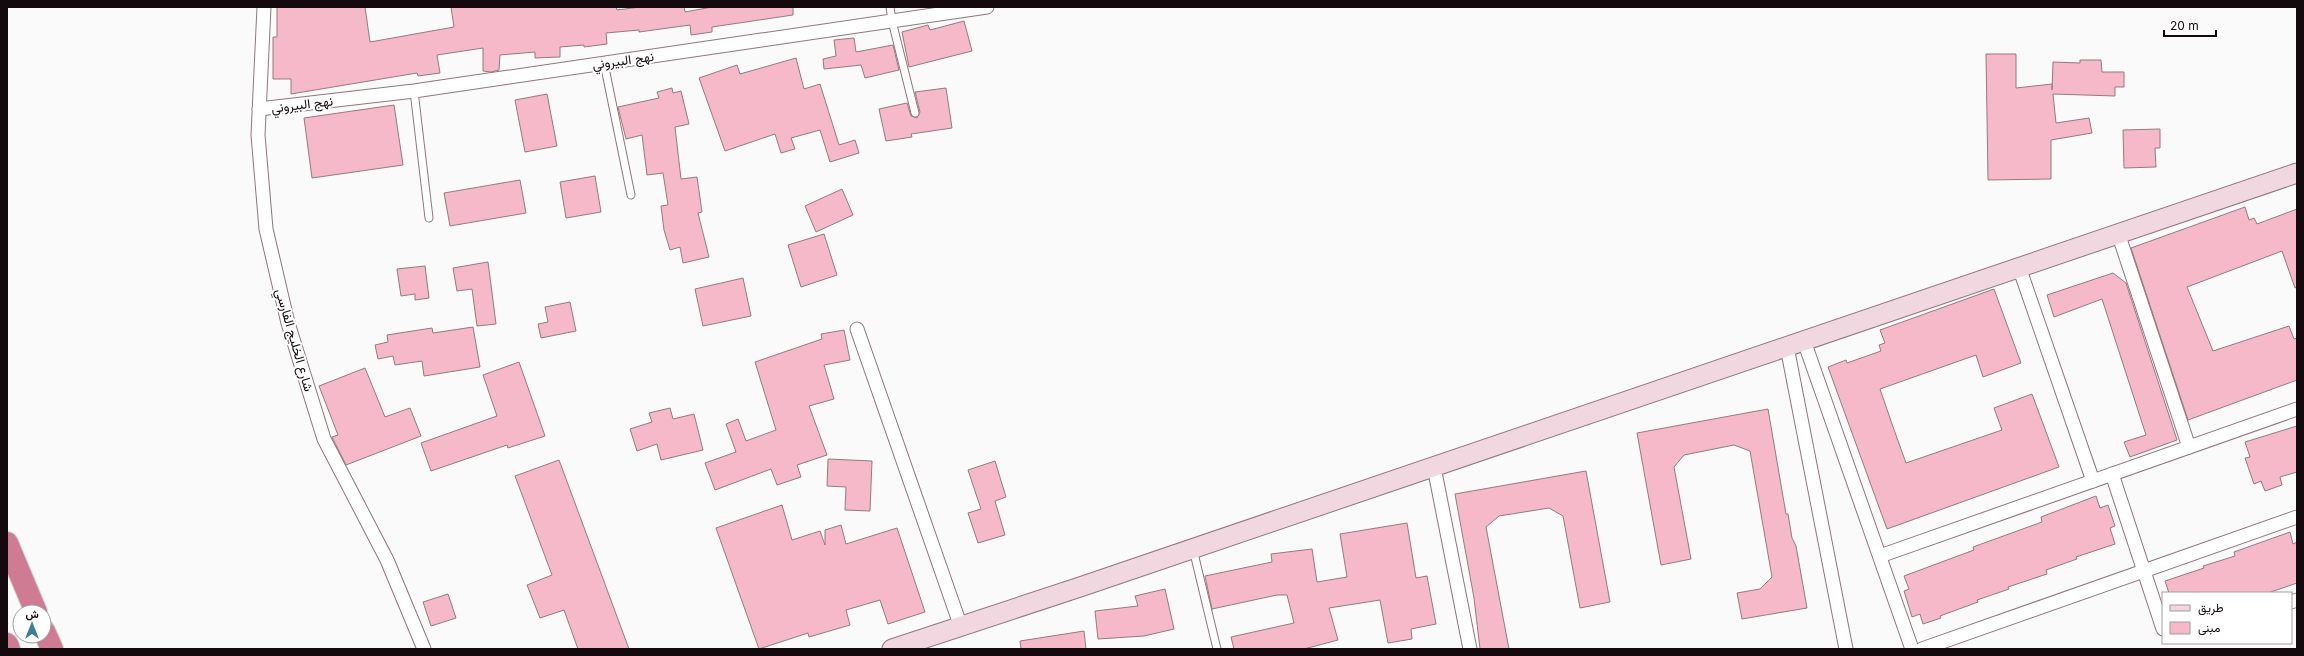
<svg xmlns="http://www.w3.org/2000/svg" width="2304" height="656" viewBox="0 0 2304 656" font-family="Inter,Vazirmatn,sans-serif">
<rect width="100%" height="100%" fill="#fafafa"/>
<g fill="#f6b9c9" stroke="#987880">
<polygon points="277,7 365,7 370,42 454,27 451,7 616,7 617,10 640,7 684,7 685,12 712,7 793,7 793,15 712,27 712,32 691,35 690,25 639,32 639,30 606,33 607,44 584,47 584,45 560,47 560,57 535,58 535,52 500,55 499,70 491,72 483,71 483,48 437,55 440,73 418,76 417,73 291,94 291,79 273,79 273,37 277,37"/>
<polygon points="964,21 972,51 909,67 902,32 928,25 930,30"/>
<polygon points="854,38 856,52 893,45 899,70 865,78 861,65 824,69 823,59 836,56 834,40"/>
<polygon points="1986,54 2016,54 2016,88 2052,84 2052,90 2053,62 2080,63 2080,60 2101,60 2102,72 2124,72 2124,87 2115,87 2115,96 2053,94 2056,123 2089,118 2092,133 2051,140 2051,179 1988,180"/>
<polygon points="796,58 804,89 820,84 839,145 855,140 859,153 830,162 820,130 791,138 795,149 781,153 775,134 725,151 699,78 737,65 740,74"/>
<polygon points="672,88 673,93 681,91 689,124 675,127 681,179 697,177 702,212 698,213 709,257 683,263 680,247 670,250 664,230 661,206 668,205 663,173 647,175 642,135 626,139 618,107 659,98 657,92"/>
<polygon points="946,88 952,128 911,134 912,137 886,141 879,109 907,103 911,116 917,118 920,112 915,92"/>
<polygon points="547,94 557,146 525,152 515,100"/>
<polygon points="394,105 403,165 312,178 304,118"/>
<polygon points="2160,129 2160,148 2155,148 2156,167 2124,168 2123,130"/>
<polygon points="595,176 601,212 566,218 560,182"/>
<polygon points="520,180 526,213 450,226 444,193"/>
<polygon points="842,189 853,215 816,232 805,206"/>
<polygon points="2245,207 2249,220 2254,218 2257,224 2297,209 2297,287 2295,288 2282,251 2187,287 2213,351 2289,326 2294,339 2297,338 2297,380 2188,420 2131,248"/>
<polygon points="824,234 837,275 801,287 788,245"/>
<polygon points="488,262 496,324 477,326 472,289 457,291 453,268"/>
<polygon points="425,266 429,298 415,300 415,294 401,296 397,269"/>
<polygon points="2113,273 2126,283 2177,440 2130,457 2124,442 2146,435 2102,299 2054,317 2047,295"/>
<polygon points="743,278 751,316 703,326 695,289"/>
<polygon points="1994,289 2021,363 1983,377 1976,355 1880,389 1892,424 1906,463 2002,430 1994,408 2032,394 2059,467 1887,529 1828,367 1846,360 1847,363 1881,351 1879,345 1885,343 1880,330"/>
<polygon points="570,302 576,331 541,338 538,324 548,322 545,307"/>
<polygon points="473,327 480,367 424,376 422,361 395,365 393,356 378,359 375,345 388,342 387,335 432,328 433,333"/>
<polygon points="844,330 850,360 824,365 834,399 809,406 827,455 797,465 801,477 777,485 771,469 715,490 705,463 736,452 726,424 738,419 746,441 776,430 755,362 822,339 821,334"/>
<polygon points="519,362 545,436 508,448 507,445 431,471 421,443 497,416 483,375"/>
<polygon points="365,368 385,417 410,408 421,436 346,465 332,437 338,435 319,386"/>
<polygon points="670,408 673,419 694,414 703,450 661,460 657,444 637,451 630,429 652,422 649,413"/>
<polygon points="1768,409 1786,514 1788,514 1792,538 1796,546 1807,608 1742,619 1737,593 1760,589 1772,577 1750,451 1734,445 1684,455 1674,467 1691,559 1661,565 1637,433"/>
<polygon points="2297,426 2297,472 2280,477 2282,485 2265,491 2261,481 2254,484 2245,458 2250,457 2245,442"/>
<polygon points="828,459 872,461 870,511 845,510 846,487 827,486"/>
<polygon points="559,460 629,649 578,649 564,610 540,618 527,585 552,575 515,476"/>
<polygon points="995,461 1006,497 995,501 1005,535 978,543 968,513 981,509 968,470"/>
<polygon points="1586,471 1610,602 1580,608 1563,516 1549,508 1499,516 1486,527 1509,649 1480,649 1474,598 1455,494"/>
<polygon points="2096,496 2100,508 2108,505 2115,526 2110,528 2115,544 2076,557 2077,559 2046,570 2047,574 2008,587 2009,589 1977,600 1978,602 1940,616 1941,618 1923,624 1920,614 1912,617 1904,591 1909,589 1904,576 1974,550 1973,547 2042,522 2041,517"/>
<polygon points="782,505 792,540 820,531 825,545 825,530 841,525 846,544 897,528 925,612 888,624 880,600 846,610 850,625 809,637 808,633 759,649 716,528"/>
<polygon points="1407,523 1416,578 1427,576 1436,624 1411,629 1412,639 1388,643 1380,600 1329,608 1338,640 1304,649 1234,649 1231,637 1294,623 1287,595 1277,595 1212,609 1205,576 1272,562 1271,554 1312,549 1317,582 1347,577 1340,534"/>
<polygon points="2290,532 2293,544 2297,542 2297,583 2268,593 2169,593 2165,581 2204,568 2203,566 2235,556 2234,552"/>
<polygon points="1165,589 1174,629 1144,636 1098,639 1095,611 1138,606 1135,596"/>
<polygon points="448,594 456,618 431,626 423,602"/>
<polygon points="1084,631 1086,649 1021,649 1020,641"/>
</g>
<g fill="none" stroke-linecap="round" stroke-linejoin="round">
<g stroke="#93747c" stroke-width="9">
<g id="lane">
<polyline points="890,7 892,21 915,113"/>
<polyline points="604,63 631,195"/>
<polyline points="414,91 429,218"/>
<polyline points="1193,549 1217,649"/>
</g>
</g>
<g stroke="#93747c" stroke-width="15">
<g id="street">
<polyline points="264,7 258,135 266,229 288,323 324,439 387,560 424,649"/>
<polyline points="259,109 414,91 987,7"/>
<polyline points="2118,233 2189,447"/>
<polyline points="2019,267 2093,481"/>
<polyline points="857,329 961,627"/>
<polyline points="1804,341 1912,649"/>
<polyline points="1787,347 1846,649"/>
<polyline points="1434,467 1470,649"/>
<polyline points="2112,474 2163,629"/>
<polyline points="1880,556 2297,409"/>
<polyline points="2291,602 2297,600"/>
<polyline points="1922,649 2297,517"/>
</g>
</g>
<g stroke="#93747c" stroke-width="21">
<polyline id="secondary" points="892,649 1083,586 2297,173"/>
</g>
<g stroke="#d5d3d3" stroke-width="24">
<g id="highway">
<polyline points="7,543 36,612"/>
<polyline points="44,631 52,649"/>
<polyline points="7,644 9,649"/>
</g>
</g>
<use href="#lane" stroke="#fff" stroke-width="7"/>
<use href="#street" stroke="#fff" stroke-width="13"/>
<use href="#secondary" stroke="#f1d7df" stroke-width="19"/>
<use href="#highway" stroke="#cf7b94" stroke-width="22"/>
</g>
<g text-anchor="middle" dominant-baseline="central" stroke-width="4" stroke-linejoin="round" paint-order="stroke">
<g font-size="13" fill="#14090c" stroke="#fff">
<text transform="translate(623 60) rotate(-8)">نهج البيروني</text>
<text transform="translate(302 104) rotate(-7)">نهج البيروني</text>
<text transform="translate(295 340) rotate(74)">شارع الخليج الفارسي</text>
</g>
</g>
<rect width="2304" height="656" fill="none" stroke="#14090c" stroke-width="16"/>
<rect x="2162" y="592" width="130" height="52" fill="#ffffff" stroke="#a19d9e"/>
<rect x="2170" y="605" width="20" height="6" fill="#f1d7df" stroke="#a19d9e"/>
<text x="2198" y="612" font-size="12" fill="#14090c">طريق</text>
<rect x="2170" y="622" width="20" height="12" fill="#f6b9c9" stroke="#a19d9e"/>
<text x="2198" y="632" font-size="12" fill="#14090c">مبنى</text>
<g transform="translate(32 624)"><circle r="19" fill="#ffffff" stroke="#a19d9e"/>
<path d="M0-3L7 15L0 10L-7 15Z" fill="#3f7f93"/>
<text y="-6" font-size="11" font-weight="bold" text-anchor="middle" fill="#14090c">ش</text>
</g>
<path d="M2164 30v6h52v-6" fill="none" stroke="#14090c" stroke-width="2"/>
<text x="2170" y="30" font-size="12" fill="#14090c" stroke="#ffffff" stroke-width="3" paint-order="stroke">20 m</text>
</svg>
